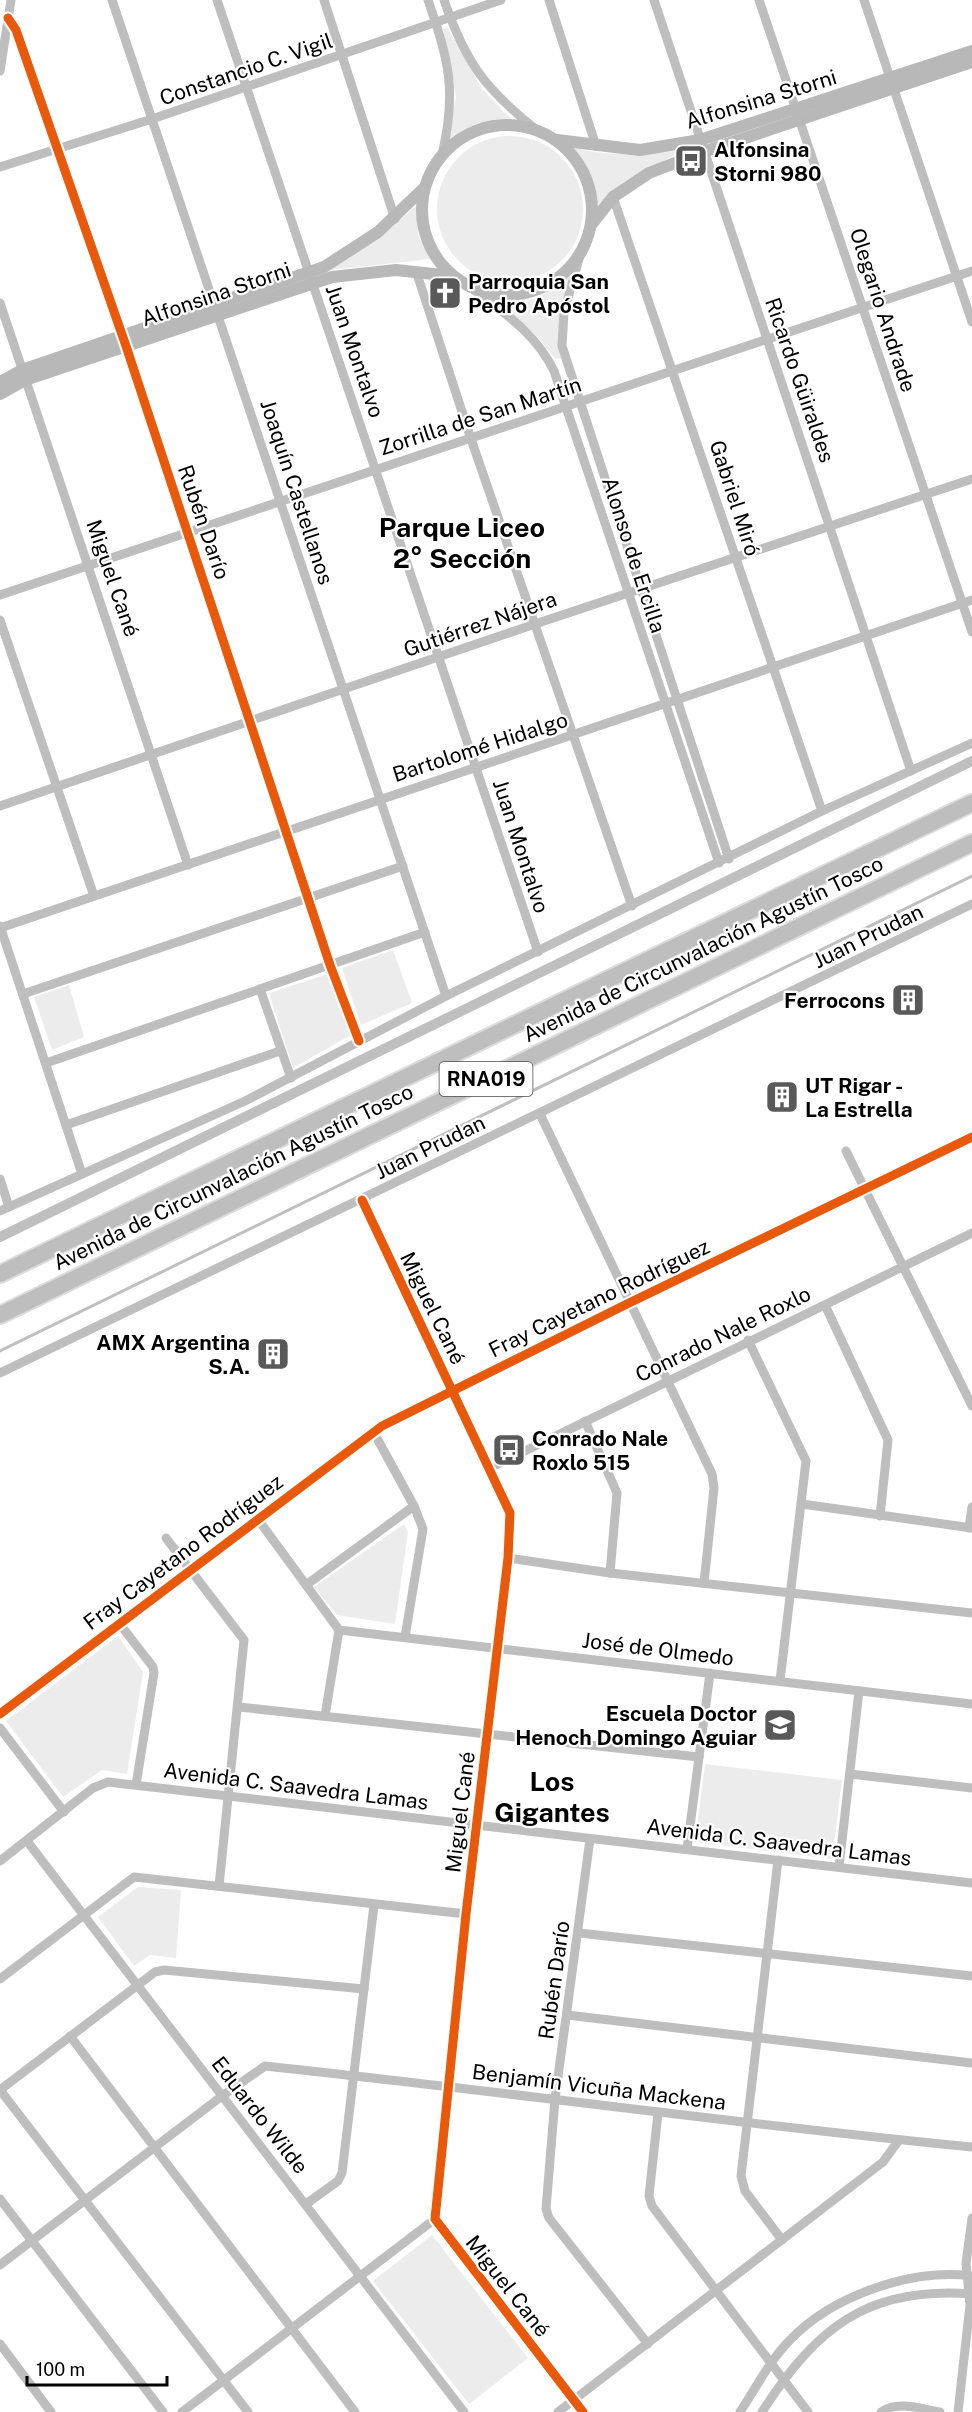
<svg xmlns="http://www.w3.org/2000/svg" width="972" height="2412" viewBox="0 0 972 2412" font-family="'Public Sans',sans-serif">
<rect width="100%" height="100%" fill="#fff"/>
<g fill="#ececec">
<path d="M447 27 482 89 513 121C488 121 470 129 448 142L456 97 443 29Z"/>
<circle cx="510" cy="209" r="73"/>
<path d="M569 146C606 158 645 154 684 150L624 182 593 215C597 187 587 167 569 146Z"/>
<polygon points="417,205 418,235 430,259 322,271 377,239"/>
<path d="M570 275C560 304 557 327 561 358L555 359 537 336 499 302C533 306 544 295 570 275Z"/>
<polygon points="393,950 412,1003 361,1025 342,968"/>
<polygon points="328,974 351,1035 293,1068 269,993"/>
<polygon points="69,985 84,1037 52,1050 34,997"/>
<polygon points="404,1524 408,1532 395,1624 337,1615 314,1587"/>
<polygon points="118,1636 143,1672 127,1774 102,1770 63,1797 6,1721"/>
<polygon points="705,1764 842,1780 832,1859 695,1842"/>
<polygon points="138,1887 181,1890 176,1958 150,1955 134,1966 98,1917"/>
<polygon points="432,2235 528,2358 469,2404 373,2281"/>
</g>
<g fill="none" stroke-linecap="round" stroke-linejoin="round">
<polyline stroke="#bfbfbf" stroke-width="3" points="0,1351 972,876"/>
<polyline stroke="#bfbfbf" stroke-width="10" points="0,1237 972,761"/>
<g stroke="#dbdbdb" stroke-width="20">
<g id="highway">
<polyline points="0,1274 972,803"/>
<polyline points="0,1315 972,843"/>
</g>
</g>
<g stroke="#bebebe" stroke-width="9">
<polyline points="112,0 446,996"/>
<polyline points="217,0 538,952"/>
<polyline points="324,0 395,219"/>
<path d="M428 0C449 61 457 91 442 155"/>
<path d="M444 0C466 64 486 90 538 131"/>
<polyline points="549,0 596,146"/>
<polyline points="654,0 911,771"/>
<polyline points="759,0 972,632"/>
<polyline points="864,0 972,322"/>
<polyline points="8,18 16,30 126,346 330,965 359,1041"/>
<polyline points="0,71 11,0"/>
<polyline points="0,167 152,119 501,0"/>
<polyline points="613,197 822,811"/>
<polyline points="581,252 564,312 562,346 729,859"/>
<polyline points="416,271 471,439 632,906"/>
<path d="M471 288C503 312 536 333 554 371L719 863"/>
<polyline points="0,303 188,865"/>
<polyline points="0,595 972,271"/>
<polyline points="0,620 94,896"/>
<polyline points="0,806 535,624 972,479"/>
<polyline points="0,926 82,1174"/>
<polyline points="0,928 972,600"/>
<polyline points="260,989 291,1078"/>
<polyline points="23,994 403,866"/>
<polyline points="46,1063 425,932"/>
<polyline points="540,1114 712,1474 714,1488 704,1583"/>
<polyline points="66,1125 280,1051"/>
<polyline points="846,1151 972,1406"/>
<polyline points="0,1179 9,1207"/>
<polyline points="362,1200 510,1513 508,1558 466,1914 435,2219 583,2412"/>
<polyline points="0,1211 245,1101 446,996 822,811 972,743"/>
<polyline points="825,1305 888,1440 880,1516"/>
<polyline points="748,1340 806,1461 780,1681"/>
<polyline points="0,1373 972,904"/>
<polyline points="585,1421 617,1493 610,1573"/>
<polyline points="373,1431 414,1506 423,1529 405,1637"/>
<polyline points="490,1468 972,1233"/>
<polyline points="802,1504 972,1528"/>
<polyline points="257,1518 339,1630 325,1716"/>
<polyline points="969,1528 972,1507"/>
<polyline points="166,1538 244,1640 219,1886"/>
<polyline points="508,1558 610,1573 972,1613"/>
<polyline points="306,1585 414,1506"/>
<polyline points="119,1623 153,1667 154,1673 136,1785"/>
<polyline points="339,1630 972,1704"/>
<polyline points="239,1707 699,1757"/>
<polyline points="0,1714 382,1426 629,1303 972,1137"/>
<polyline points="0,1728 64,1812"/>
<polyline points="850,1774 972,1788"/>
<polyline points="590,1839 555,2099 546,2209 549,2218 648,2344"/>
<polyline points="27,1841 464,2412"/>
<polyline points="687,1849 710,1673"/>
<polyline points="778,1860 741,2176 745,2191 782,2240"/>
<polyline points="0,1861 93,1788 108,1782 972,1883"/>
<polyline points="839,1867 859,1691"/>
<polyline points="579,1933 972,1976"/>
<polyline points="0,1979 134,1877 466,1914"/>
<polyline points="567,2015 972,2063"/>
<polyline points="70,2036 355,2412"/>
<polyline points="0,2090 248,2412"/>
<polyline points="0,2090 155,1972 164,1970 364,1989"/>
<polyline points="658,2113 649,2196 652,2206 808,2412"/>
<polyline points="0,2199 163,2412"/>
<polyline points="306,2204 338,2181 342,2173 374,1905"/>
<path d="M0 2265 222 2096 265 2066C501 2091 736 2124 972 2147"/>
<polyline points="0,2344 51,2412"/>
<polyline points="182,2412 435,2219"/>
<polyline points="558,2412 883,2162 899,2140"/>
<path d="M740 2412C756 2388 770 2360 790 2340 832 2296 911 2268 972 2276"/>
<path d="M762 2412C816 2328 867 2286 972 2294"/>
<path d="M881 2412C897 2400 922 2409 940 2412"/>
<polyline points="958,2412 970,2305 966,2263 972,2218"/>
</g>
<g stroke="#b8b8b8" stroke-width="12">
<circle cx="507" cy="210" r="85"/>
<polyline points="557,140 640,150 700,140 972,51"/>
<polyline points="591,225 613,197 649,173 703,152 972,62"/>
<polyline points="0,382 22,370 324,267 378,232 423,189"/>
<polyline points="0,394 25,380 332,277 396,270 452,276"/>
</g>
<use href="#highway" stroke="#bebebe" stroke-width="16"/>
<g stroke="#fff" stroke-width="13">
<g id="cycleway">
<polyline points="8,18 16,30 126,346 330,965 359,1041"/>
<polyline points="362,1200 510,1513 508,1558 466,1914 435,2219 583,2412"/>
<polyline points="0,1714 382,1426 629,1303 972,1137"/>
</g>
</g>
<use href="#cycleway" stroke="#e8590c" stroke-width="9"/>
</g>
<defs>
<g id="bus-square" transform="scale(1.725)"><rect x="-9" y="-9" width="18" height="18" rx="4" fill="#595959" stroke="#fff"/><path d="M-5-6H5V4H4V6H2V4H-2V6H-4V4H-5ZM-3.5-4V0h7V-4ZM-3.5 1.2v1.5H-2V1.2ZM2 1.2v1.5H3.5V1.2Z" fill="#fff"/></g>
<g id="church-square" transform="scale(1.725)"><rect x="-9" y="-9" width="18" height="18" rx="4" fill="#595959" stroke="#fff"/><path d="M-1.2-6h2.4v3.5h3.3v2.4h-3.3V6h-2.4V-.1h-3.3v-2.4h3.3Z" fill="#fff"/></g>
<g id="building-square" transform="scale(1.725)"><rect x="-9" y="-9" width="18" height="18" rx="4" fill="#595959" stroke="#fff"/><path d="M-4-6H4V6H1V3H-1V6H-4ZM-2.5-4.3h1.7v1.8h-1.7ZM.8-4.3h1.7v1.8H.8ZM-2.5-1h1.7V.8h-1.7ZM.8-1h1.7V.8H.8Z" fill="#fff"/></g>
<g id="school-square" transform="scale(1.725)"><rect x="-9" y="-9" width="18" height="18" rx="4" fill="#595959" stroke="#fff"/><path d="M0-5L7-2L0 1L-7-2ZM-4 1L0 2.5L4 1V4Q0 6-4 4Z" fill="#fff"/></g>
</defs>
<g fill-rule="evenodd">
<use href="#bus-square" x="691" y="161"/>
<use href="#church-square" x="445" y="293"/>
<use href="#building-square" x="908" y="1000"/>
<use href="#building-square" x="782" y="1097"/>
<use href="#building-square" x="273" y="1354"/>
<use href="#bus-square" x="509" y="1450"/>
<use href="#school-square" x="780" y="1725"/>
</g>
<g text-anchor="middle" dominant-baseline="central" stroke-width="4.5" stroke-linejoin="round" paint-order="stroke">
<rect fill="#fff" stroke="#4c4c4c" stroke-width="1.5" x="439.5" y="1062" width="93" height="34" rx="4.5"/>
<g font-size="20" font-weight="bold" fill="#000">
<text x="486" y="1079">RNA019</text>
</g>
<g font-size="21" fill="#000" stroke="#fff">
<text transform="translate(246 69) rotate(-19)">Constancio C. Vigil</text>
<text transform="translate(761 99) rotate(-17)">Alfonsina Storni</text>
<text transform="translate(216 294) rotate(-19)">Alfonsina Storni</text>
<text transform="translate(883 310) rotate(72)">Olegario Andrade</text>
<text transform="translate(355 351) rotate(71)">Juan Montalvo</text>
<text transform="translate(800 380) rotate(71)">Ricardo Güiraldes</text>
<text transform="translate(480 416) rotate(-18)">Zorrilla de San Martín</text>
<text transform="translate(297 492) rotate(72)">Joaquín Castellanos</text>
<text transform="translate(735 498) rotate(72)">Gabriel Miró</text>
<text transform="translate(204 522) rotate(71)">Rubén Darío</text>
<text transform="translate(634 555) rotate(72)">Alonso de Ercilla</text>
<text transform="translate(113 578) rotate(71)">Miguel Cané</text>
<text transform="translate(480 624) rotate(-19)">Gutiérrez Nájera</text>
<text transform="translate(480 747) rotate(-18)">Bartolomé Hidalgo</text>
<text transform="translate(521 846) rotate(72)">Juan Montalvo</text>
<text transform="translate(868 936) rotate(-26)">Juan Prudan</text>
<text transform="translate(703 949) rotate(-26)">Avenida de Circunvalación Agustín Tosco</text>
<text transform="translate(430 1147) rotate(-26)">Juan Prudan</text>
<text transform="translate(233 1177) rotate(-26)">Avenida de Circunvalación Agustín Tosco</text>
<text transform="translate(599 1298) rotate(-26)">Fray Cayetano Rodríguez</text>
<text transform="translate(433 1308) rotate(64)">Miguel Cané</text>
<text transform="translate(723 1334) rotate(-26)">Conrado Nale Roxlo</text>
<text transform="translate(183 1552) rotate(-37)">Fray Cayetano Rodríguez</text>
<text transform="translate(658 1649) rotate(7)">José de Olmedo</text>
<text transform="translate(296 1786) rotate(7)">Avenida C. Saavedra Lamas</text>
<text transform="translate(460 1812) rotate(-83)">Miguel Cané</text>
<text transform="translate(779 1842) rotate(7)">Avenida C. Saavedra Lamas</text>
<text transform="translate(554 1980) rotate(-82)">Rubén Darío</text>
<text transform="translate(599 2087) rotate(7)">Benjamín Vicuña Mackena</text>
<text transform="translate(260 2115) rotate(52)">Eduardo Wilde</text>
<text transform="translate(508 2286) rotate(52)">Miguel Cané</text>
</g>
<g font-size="21" font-weight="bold" fill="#000" stroke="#fff" text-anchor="start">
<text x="714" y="149">Alfonsina<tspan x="714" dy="24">Storni 980</tspan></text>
<text x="468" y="281">Parroquia San<tspan x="468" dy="24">Pedro Apóstol</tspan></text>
<text x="885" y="1000" text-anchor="end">Ferrocons</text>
<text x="805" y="1085">UT Rigar -<tspan x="805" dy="24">La Estrella</tspan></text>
<text x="250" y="1342" text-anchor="end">AMX Argentina<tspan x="250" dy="24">S.A.</tspan></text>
<text x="532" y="1438">Conrado Nale<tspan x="532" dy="24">Roxlo 515</tspan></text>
<text x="757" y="1713" text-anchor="end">Escuela Doctor<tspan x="757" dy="24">Henoch Domingo Aguiar</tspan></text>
</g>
<g font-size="27" font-weight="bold" fill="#000" stroke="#fff">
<text x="462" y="527">Parque Liceo<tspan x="462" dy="31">2° Sección</tspan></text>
<text x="552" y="1781">Los<tspan x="552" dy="31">Gigantes</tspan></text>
</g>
</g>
<path d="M27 2376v9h140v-9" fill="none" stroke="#000000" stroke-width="3"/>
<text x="36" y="2376" font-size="18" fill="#000000" stroke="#ffffff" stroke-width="4.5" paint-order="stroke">100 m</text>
</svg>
